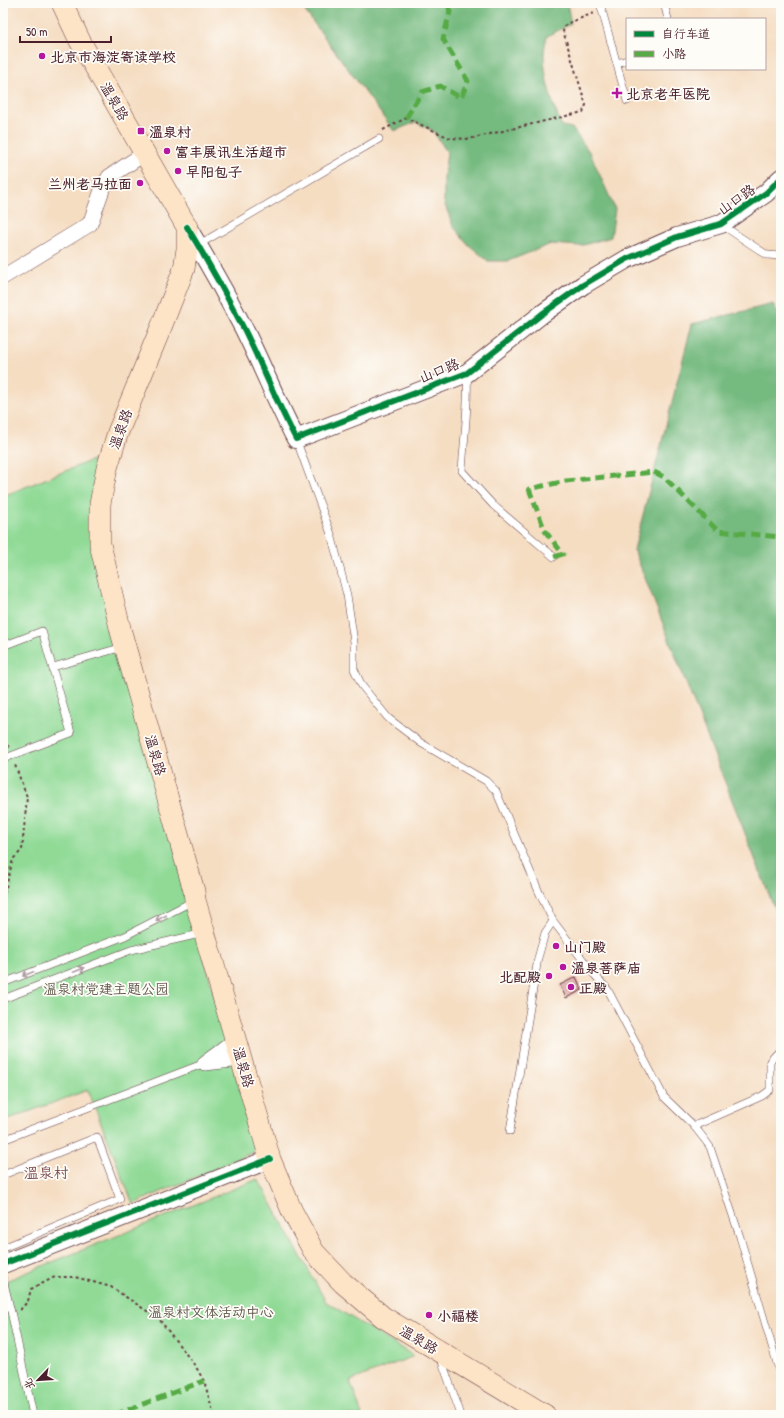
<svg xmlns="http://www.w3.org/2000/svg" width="784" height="1418" viewBox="0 0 784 1418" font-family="'Patrick Hand','LXGW WenKai TC',sans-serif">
<rect width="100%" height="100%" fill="#fdfcf7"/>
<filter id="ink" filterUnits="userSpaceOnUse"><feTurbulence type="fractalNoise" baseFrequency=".025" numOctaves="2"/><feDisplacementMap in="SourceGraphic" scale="8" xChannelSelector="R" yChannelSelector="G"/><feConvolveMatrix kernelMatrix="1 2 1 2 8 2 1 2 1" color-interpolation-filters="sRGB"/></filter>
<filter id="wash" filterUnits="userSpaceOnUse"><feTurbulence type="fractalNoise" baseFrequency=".012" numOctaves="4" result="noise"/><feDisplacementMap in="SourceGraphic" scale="16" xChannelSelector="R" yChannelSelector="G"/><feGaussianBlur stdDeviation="0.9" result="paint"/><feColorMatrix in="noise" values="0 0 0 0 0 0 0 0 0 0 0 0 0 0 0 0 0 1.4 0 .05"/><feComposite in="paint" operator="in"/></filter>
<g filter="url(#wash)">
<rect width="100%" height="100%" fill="#f5ddc2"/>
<g fill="#90da96" stroke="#6d7c60">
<polygon points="105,455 92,540 256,1151 133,1204 88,1090 3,1121 3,496"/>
<polygon points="258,1179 326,1302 414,1356 350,1381 362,1415 3,1415 3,1282"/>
</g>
<g fill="#74ba7f" stroke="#5f6c55">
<path d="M299 3H567L571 24 547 36C546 41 544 48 544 54 544 78 552 104 562 126L572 128 590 153 615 209 611 237 580 246 551 244 508 261H488L468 244 453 226 444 202V176L447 152 433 131 416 122 394 131Z"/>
<polygon points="773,304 781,318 781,925 634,550 692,324"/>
</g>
<g id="blocks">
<polygon fill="#d89c9b" points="576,977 582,990 566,998 560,985"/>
</g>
</g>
<g filter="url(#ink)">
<use href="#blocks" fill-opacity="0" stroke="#643c42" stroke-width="1"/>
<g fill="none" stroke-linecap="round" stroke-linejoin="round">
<g stroke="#643c42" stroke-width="8">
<g id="service">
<polyline points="600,3 627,101"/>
<polyline points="664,3 668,19"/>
<polyline points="617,63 627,60"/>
<polyline points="722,225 767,255 781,256"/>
<polyline points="198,245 379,139"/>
<path d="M467 373C469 406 464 438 462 471L493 505 554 557"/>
<polyline points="296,439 331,534 347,595 354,642 354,669 362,686 388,718 421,743 486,781 496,791 539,892 553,921 593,973 608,990 664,1097 694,1126 705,1140 710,1147 740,1237 781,1377"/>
<polyline points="3,646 42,631 71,733 3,759"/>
<polyline points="53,667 123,647"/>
<polyline points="3,983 125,936 193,901"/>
<polyline points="3,999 131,950 204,933"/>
<polyline points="694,1126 762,1096 770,1090 770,1061 781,1049"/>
<polyline points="510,1131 538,958 545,933 553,921"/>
<polyline points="3,1140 205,1063"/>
<polyline points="3,1175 97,1137 120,1199 3,1248"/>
<polyline points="3,1279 12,1316 33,1415"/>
<polyline points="441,1359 461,1415"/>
</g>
</g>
<g stroke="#643c42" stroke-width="16">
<g id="minor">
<polyline points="3,277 90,224 102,190 109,177 145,153"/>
<polyline points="236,1040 205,1063 241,1059"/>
</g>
</g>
<g stroke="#643c42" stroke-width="20">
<g id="tertiary">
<path d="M187 227C207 260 226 294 244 329 262 365 277 403 296 439L467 373 542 314 583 285 627 259 677 237 721 224 766 193 781 178"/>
<polyline points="3,1264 270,1159"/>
</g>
</g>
<g stroke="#643c42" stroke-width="22">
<polyline id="secondary" points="62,3 80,41 187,227 187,249 184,269 162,325 118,432 107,468 100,504 100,544 121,632 194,891 195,900 270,1159 292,1211 314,1252 343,1283 383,1317 545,1415"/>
</g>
<g stroke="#643c42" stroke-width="2" stroke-dasharray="3 3" stroke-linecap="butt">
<polyline points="383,130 406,118 450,138 469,139 583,112 586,105 563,31 566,24 594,13"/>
<polyline points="3,734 9,748"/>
<polyline points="3,899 13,859 22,850 27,797 15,765"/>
<polyline points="20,1310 28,1301 31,1289 55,1277 75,1277 111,1287 159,1319 196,1367 204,1381 214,1415"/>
</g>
<use href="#service" stroke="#fff" stroke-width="7"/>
<use href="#minor" stroke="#fff" stroke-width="15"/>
<use href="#tertiary" stroke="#fff" stroke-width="18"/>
<use href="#secondary" stroke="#fee4c6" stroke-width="21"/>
<g stroke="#57aa44" stroke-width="5" stroke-dasharray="10 5" stroke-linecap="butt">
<polyline points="406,118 422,92 440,86 461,98 468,81 443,39 450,12 448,3"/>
<polyline points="554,557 563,554 545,531 529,489 566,481 654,472 664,477 718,531 781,537"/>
<polyline points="114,1415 204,1381"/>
</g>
<g stroke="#fdfcf7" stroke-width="8">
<g id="cycleway">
<path d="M187 227C207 260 226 294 244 329 262 365 277 403 296 439L467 373 542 314 583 285 627 259 677 237 721 224 766 193 781 178"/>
<polyline points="3,1264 270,1159"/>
</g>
</g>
<use href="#cycleway" stroke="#00873e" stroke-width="6"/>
</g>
<defs><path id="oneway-shaft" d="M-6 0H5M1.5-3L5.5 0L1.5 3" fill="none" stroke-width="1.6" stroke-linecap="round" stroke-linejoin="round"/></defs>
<g stroke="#ae9aa0">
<use href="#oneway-shaft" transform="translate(161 918) rotate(152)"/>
<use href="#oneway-shaft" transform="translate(79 970) rotate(-21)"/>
<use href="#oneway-shaft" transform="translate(28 974) rotate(159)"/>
</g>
</g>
<g fill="#b5179e" stroke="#fdfcf7" stroke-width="1.5">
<circle cx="42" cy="56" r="4"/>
<path d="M615 87h4v4h4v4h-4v4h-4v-4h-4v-4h4z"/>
<rect x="137" y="127" width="8" height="8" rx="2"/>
<circle cx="167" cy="151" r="4"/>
<circle cx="178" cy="171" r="4"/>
<circle cx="140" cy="183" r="4"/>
<circle cx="556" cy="946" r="4"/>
<circle cx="563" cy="967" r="4"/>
<circle cx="549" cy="976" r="4"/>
<circle cx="571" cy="987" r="4"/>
<circle cx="429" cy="1315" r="4"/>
</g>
<g text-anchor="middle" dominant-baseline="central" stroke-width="3.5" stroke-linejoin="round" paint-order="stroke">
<g font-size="14" font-weight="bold" fill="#4a1f2b" stroke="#fdfcf7" text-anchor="start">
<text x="50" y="56">北京市海淀寄读学校</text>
<text x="626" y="93">北京老年医院</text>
<text x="149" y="131">温泉村</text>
<text x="175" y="151">富丰展讯生活超市</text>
<text x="186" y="171">早阳包子</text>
<text x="132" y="183" text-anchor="end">兰州老马拉面</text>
<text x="564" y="946">山门殿</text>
<text x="571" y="967">温泉菩萨庙</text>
<text x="541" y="976" text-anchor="end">北配殿</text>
<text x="579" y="987">正殿</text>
<text x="437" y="1315">小福楼</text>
</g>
<g font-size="14" fill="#4a1f2b" stroke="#fdfcf7">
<text transform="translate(115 101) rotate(60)">温泉路</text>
<text transform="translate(736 199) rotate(-35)">山口路</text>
<text transform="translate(439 370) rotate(-22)">山口路</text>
<text transform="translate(120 429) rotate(-70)">温泉路</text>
<text transform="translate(156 755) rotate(74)">温泉路</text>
<text transform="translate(244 1067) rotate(74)">温泉路</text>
<text transform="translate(419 1339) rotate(31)">温泉路</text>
</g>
<g font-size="14" fill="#5f574b" stroke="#fdfcf7">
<text x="106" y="988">温泉村党建主题公园</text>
<text x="211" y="1311">温泉村文体活动中心</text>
</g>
<g font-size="15" fill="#7c4b52" stroke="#fdfcf7">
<text x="46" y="1172">温泉村</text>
</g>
</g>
<rect width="784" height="1418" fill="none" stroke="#fdfcf7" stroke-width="16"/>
<rect x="626" y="18" width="140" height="52" fill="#fdfcf7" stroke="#b5a4a5"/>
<rect x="634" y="31" width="20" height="6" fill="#00873e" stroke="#b5a4a5"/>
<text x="662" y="38" font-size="12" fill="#4a1f2b">自行车道</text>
<rect x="634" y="51" width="20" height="6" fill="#57aa44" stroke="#b5a4a5"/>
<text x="662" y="58" font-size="12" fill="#4a1f2b">小路</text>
<g transform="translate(38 1380) rotate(245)" stroke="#fdfcf7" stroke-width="3" paint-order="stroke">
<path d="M0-3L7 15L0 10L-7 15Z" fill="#4a1f2b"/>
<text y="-6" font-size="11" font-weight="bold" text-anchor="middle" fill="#4a1f2b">北</text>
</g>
<path d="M20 36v6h91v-6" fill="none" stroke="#4a1f2b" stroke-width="2"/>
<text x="26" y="36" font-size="12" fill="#4a1f2b" stroke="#fdfcf7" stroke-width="3" paint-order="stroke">50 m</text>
</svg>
